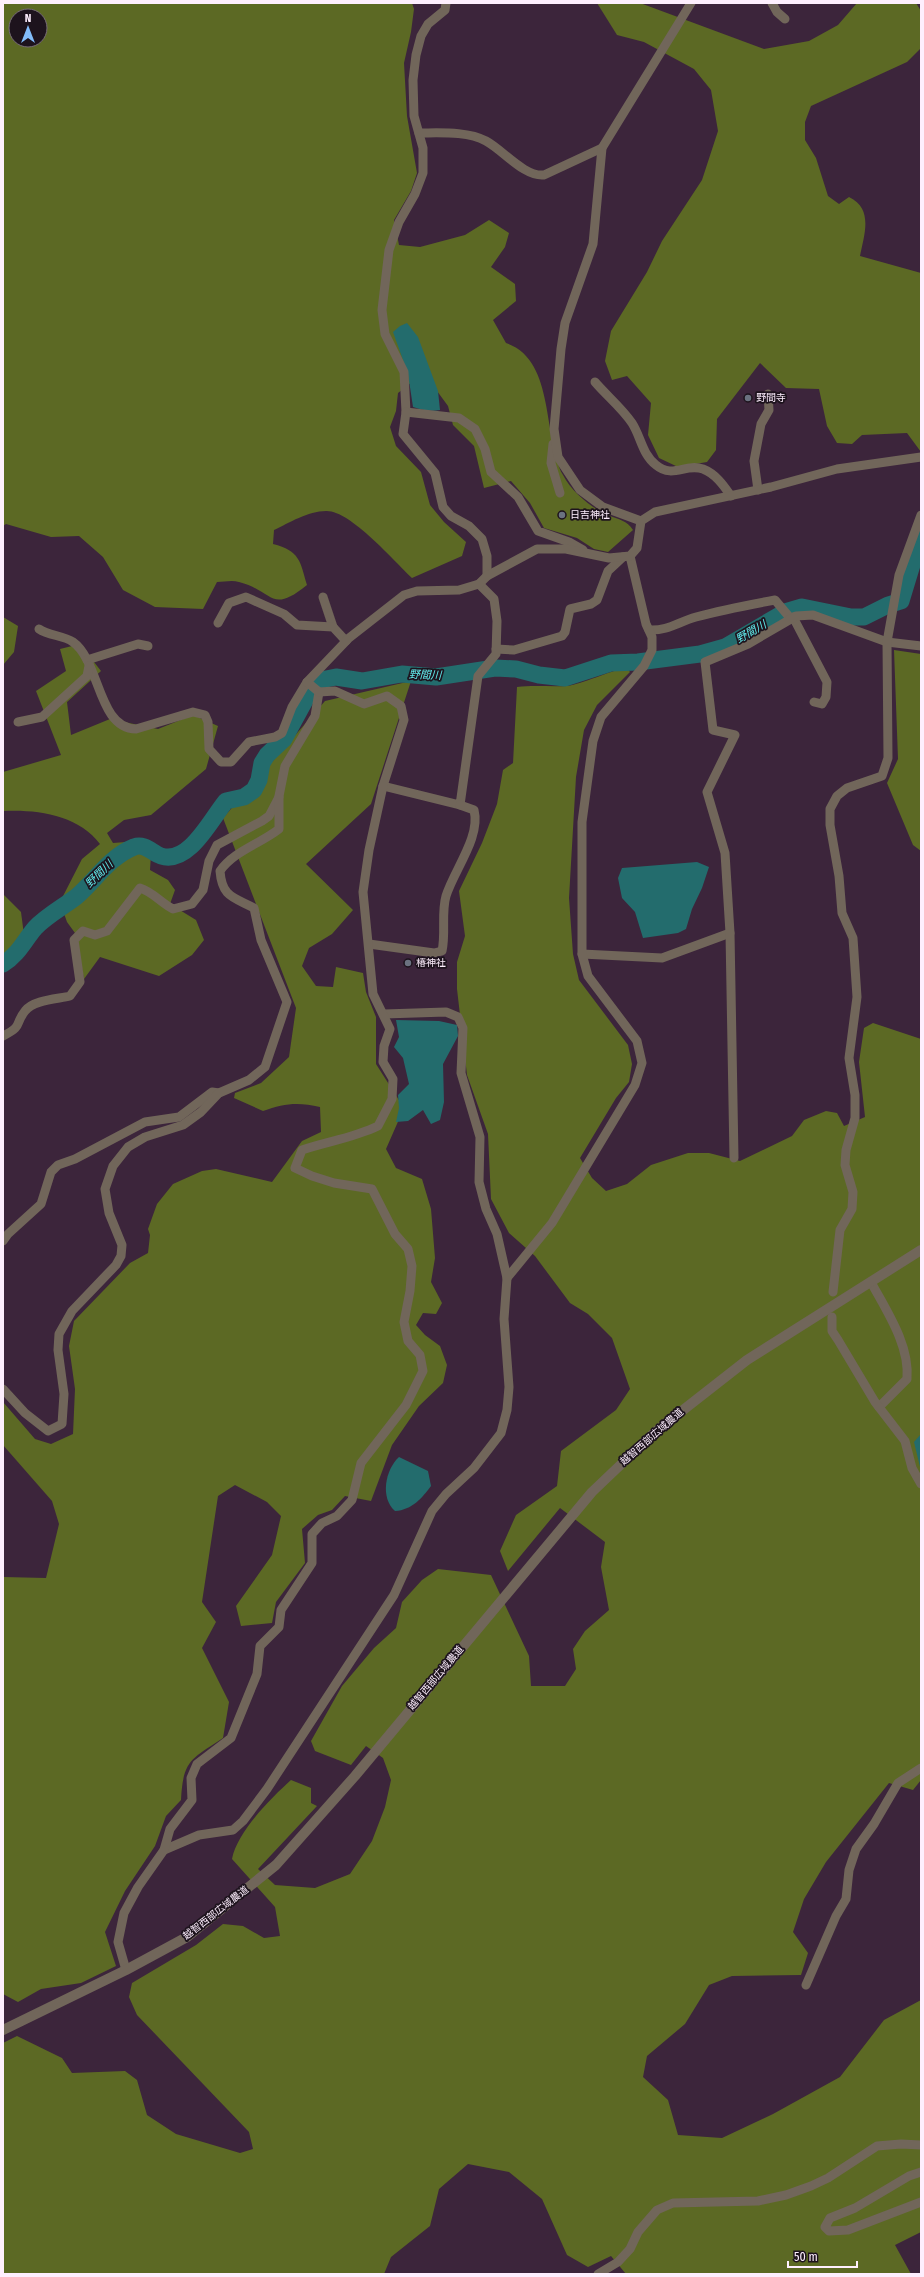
<svg xmlns="http://www.w3.org/2000/svg" width="924" height="2277" viewBox="0 0 924 2277" font-family="'Fira Sans Condensed','Noto Sans JP',sans-serif">
<rect width="100%" height="100%" fill="#3c253b"/>
<g fill="#5c6924" fill-rule="evenodd">
<path d="M3 3H412L414 9 411 32 404 63 407 116 417 173 411 191 394 220 399 245 420 247 465 235 489 220 509 233 505 247 491 267 515 284 516 301 493 320 506 343C556 360 542 437 563 475 572 492 590 507 608 515 619 520 627 520 633 530L608 552 594 549 577 538 544 528 530 503 511 481 484 488 474 446 453 425 448 406 437 391 413 381 398 393 396 411 390 427 396 446 421 472 430 505 444 522 466 542 462 556 412 578C394 561 350 510 326 511 308 511 289 523 274 530L273 544C300 551 300 561 307 585 270 615 274 591 239 582 232 580 224 582 217 582L203 609 155 607 123 590 103 557 79 536 51 537 6 524 3 526ZM16 16H40V40H16Z"/>
<path d="M597 3H640L764 49 809 41 838 25 857 3H916L921 11V48L907 62 811 106 805 122V140L816 158 828 196 839 204 849 197C874 209 864 235 860 256L921 273V452L907 433 862 435 852 444 837 443 827 426 819 389 786 388 760 363 717 419 716 450 707 462 678 467 659 458 648 435 651 403 627 376 612 380 605 361 611 331 647 272 662 241 702 180 718 131 711 90 694 69 644 42 617 35Z"/>
<polygon points="3,617 18,626 14,652 3,665"/>
<path d="M80 644 101 671 67 702 71 735 110 719 158 729 193 715 218 726 206 769 151 815 124 820 107 833 113 843 138 841 151 854 150 870 168 880 175 890 170 904 196 920 204 940 192 955 159 976 100 957 84 979 75 933 67 922 60 902 82 859 100 844C79 815 36 809 3 811V772L61 755 36 691 66 671 60 649Z"/>
<polygon points="894,650 921,654 921,851 913,845 887,783 898,759"/>
<path d="M627 668 630 672 597 705 584 730 576 777 569 898 573 954 579 980 628 1045 632 1064 629 1082 616 1098 580 1158 592 1178 606 1191 627 1184 651 1165 688 1153H709L740 1161 792 1136 804 1120 826 1111 837 1113 844 1126 865 1117 859 1062 864 1028 873 1023 921 1039V1780L913 1790 889 1783 826 1862 804 1899 793 1932 808 1953 801 1975 732 1976 709 1985 685 2024 647 2056 643 2077 668 2100 678 2135 722 2138 773 2114 840 2077 884 2020 921 2000V2232L895 2245 911 2274H626L611 2256 588 2267 567 2255 542 2199 509 2172 468 2164 439 2189 430 2226 391 2257 384 2274H3V2043L17 2036 62 2058 72 2073 125 2071 137 2080 147 2115 176 2134 240 2153 253 2149 249 2132 137 2015 129 1997 132 1983 196 1945 223 1924 243 1926 264 1938 280 1936 275 1907 232 1859C237 1832 271 1798 291 1780L311 1788V1803L317 1806 258 1869 275 1885 315 1888 350 1874 372 1841 385 1807 391 1780 383 1758 366 1746 351 1765 315 1751 311 1741 342 1686 374 1648 396 1628 402 1602 422 1580 438 1569 491 1575 529 1656 531 1686H565L576 1669 573 1649 585 1631 609 1610 601 1567 605 1542 560 1508 508 1571 500 1551 516 1515 557 1486 561 1451 616 1410 630 1389 612 1338 588 1314 570 1303 535 1256 509 1233 491 1199 488 1134 467 1075 457 989V962L465 936 459 891 482 843 497 804 503 770 513 763 517 687C534 685 550 687 567 686 583 684 608 671 627 668Z"/>
<path d="M411 681 371 804 306 864 353 910 332 934 309 948 302 966 316 986 333 987 336 967 363 973 366 992 376 1017V1064L404 1108 386 1149 396 1168 422 1179 431 1209 435 1258 431 1282 442 1303 436 1314 423 1313 416 1325 425 1335 440 1346 447 1365 443 1383 419 1406 392 1445 371 1501 345 1496 332 1510 318 1515 302 1529 305 1563 276 1602 272 1623 241 1626 236 1606 272 1555 281 1516 267 1502 235 1485 218 1496 202 1602 216 1622 202 1648 229 1702 223 1738C192 1759 183 1759 181 1800L166 1816 155 1846 125 1891 105 1932 116 1966 81 1983 41 1989 18 2002 3 1994V1577L46 1578 59 1524 52 1501 3 1445V1402L35 1439 51 1444 73 1434 75 1389 69 1346 74 1321 130 1263 148 1253 150 1235 148 1229 157 1204 173 1184 202 1171 216 1169 272 1182 302 1141 321 1132 320 1107C299 1102 284 1103 263 1111L234 1098 235 1093 261 1083 289 1057 296 1008 223 818 325 701Z"/>
<polygon points="3,894 21,912 24,935 13,949 3,956"/>
</g>
<g fill="#236c6d">
<path d="M407 323 418 337 438 391 440 410C431 412 422 410 413 407L408 374 393 332 400 326Z"/>
<polygon points="697,862 709,867 702,888 692,909 686,929 678,933 643,938 635,912 622,898 618,878 622,868"/>
<polygon points="396,1020 439,1021 457,1025 458,1036 443,1064 444,1102 440,1120 431,1124 423,1110 408,1121 396,1122 399,1108 398,1095 409,1084 403,1058 394,1047 399,1037"/>
<polygon points="921,1434 921,1471 914,1442"/>
<path d="M399 1457 428 1471 431 1486C422 1498 412 1510 395 1511 380 1498 385 1470 399 1457Z"/>
</g>
<g fill="none" stroke-linecap="round" stroke-linejoin="round">
<path stroke="#236c6d" stroke-width="17" d="M3 964C18 955 24 941 35 928 46 916 63 907 76 897 95 881 109 857 134 847 145 843 152 853 161 856 189 865 211 819 226 801L244 797 254 790 259 780 262 763 267 755 284 739 308 695 321 680 336 677 362 681 402 674 436 677 495 668 516 669 539 675 565 678 611 663 638 662 700 654 725 647 785 612 802 607 851 617H864L888 605 901 601 921 535"/>
<g stroke="#71665a" stroke-width="9">
<polyline points="446,3 445,10 428,24 421,36 416,55 413,80 414,116 423,148 423,173 415,194 399,222 389,250 382,310 385,334 404,372 406,412 459,418 475,429 485,449 491,472 518,497 538,531 569,542 583,550"/>
<polyline points="772,3 777,12 785,19"/>
<path d="M419 133C440 133 468 131 486 141 503 150 524 177 544 175L602 148"/>
<path d="M595 382C607 396 622 408 632 423 641 437 642 454 656 465 673 479 685 463 703 469 716 474 724 486 731 496"/>
<polyline points="406,412 403,434 435,473 443,507 451,516 469,526 482,539 487,556 487,576"/>
<polyline points="553,444 551,463 560,493"/>
<polyline points="758,490 754,461 761,424 769,410 768,394"/>
<polyline points="641,521 603,507 580,490 558,457 554,429 561,349 565,323 593,244 602,148 691,3"/>
<polyline points="323,597 333,627"/>
<polyline points="793,617 827,682 826,697 822,704 814,702"/>
<polyline points="218,623 229,603 246,597 284,614 297,625 333,627 346,641"/>
<path d="M39 629C49 636 63 635 73 642 100 661 98 729 136 729L193 712 205 715 208 722 209 749 221 762H231L249 742 275 737 282 733 292 707 307 682"/>
<path d="M649 630C668 631 678 622 696 617 722 610 748 605 775 600L791 619"/>
<polyline points="496,649 514,650 562,636 565,632 570,609 591,604 597,600 608,571 623,557"/>
<polyline points="87,660 138,644 148,646"/>
<polyline points="18,722 42,717 87,676 89,666"/>
<polyline points="383,786 460,805 478,676 496,654 497,621 494,599 479,584"/>
<path d="M369 944 434 953 442 951C446 933 441 913 446 896 454 870 481 837 474 810L460 805"/>
<polyline points="582,954 662,958 730,933"/>
<path d="M3 1036C24 1025 14 1025 25 1011 33 1000 58 999 70 996L80 982 74 940 83 931 95 935 107 931 140 888C153 892 161 903 173 909L192 904 203 890 209 861 217 845 262 821 269 816 279 797"/>
<polyline points="734,1158 730,933 725,853 707,792 735,735 713,730 705,662 748,644 796,616 813,615 887,642 921,646"/>
<polyline points="3,1241 8,1234 41,1204 51,1172 58,1165 75,1159 145,1122 179,1117 212,1092 219,1093"/>
<polyline points="507,1278 552,1223 635,1085 642,1063 637,1041 588,976 582,954 582,822 593,741 601,717 644,666 652,650 652,637 646,624 630,556"/>
<path d="M871 1282C886 1310 910 1345 907 1379L879 1407"/>
<polyline points="833,1292 840,1230 852,1209 853,1192 845,1165 846,1150 855,1118 855,1095 849,1058 857,997 853,938 842,913 839,876 830,825 830,809 837,796 847,788 882,776 888,758 887,642 899,575 921,515"/>
<polyline points="832,1317 832,1331 838,1340 875,1402 905,1441 912,1468 921,1484"/>
<path d="M3 1389 25 1413 48 1431 62 1424 64 1394 58 1350 59 1334 72 1311 116 1265 121 1256 122 1245 109 1213 105 1189 113 1166 128 1147 145 1137 183 1125 201 1112 219 1093 249 1080 265 1067 287 1002 261 940 254 908C233 897 222 897 220 871 234 851 260 844 279 829V796L285 766 315 716 319 692"/>
<polyline points="164,1850 199,1835 233,1830 243,1821 267,1789 394,1595 432,1511 446,1494 474,1468 501,1433 507,1410 509,1387 504,1319 507,1278 497,1234 486,1209 479,1182 480,1137 461,1073 463,1028 458,1017 446,1012 384,1014"/>
<path d="M126 1970 118 1942 124 1913 138 1887 164 1850 170 1829 192 1800 191 1778 197 1764 231 1738 257 1674 260 1646 279 1627 281 1610 312 1563V1534L322 1523 337 1516 352 1500 361 1463 406 1405 423 1371 420 1355 408 1341 404 1322 410 1291 412 1266 408 1249 395 1234 372 1189 334 1183 312 1176 295 1168 302 1150C329 1141 353 1138 378 1126L392 1099 393 1079 383 1062 384 1046 390 1029 373 994 363 892 369 850 383 786 404 720 401 706 387 696 364 704 335 691 319 692 307 682 349 638 404 595 417 591 459 590 479 584 487 576 537 549H566L609 558 630 556 637 548 641 521 655 512 771 487 837 469 921 457"/>
<polyline points="806,1985 836,1916 846,1899 849,1870 856,1849 874,1824 898,1783 921,1768"/>
<polyline points="921,2172 909,2176 855,2208 830,2218 825,2227 829,2231 848,2230 921,2202"/>
<polyline points="598,2274 618,2262 630,2249 638,2232 657,2210 673,2203 758,2201 786,2195 811,2186 828,2178 877,2146 901,2144 921,2145"/>
</g>
<polyline stroke="#71665a" stroke-width="10" points="3,2030 126,1970 187,1937 276,1865 355,1776 592,1492 655,1432 747,1360 921,1250"/>
</g>
<g fill="#6b7280" stroke="#1d131d" stroke-width="1.5">
<circle cx="748" cy="398" r="4"/>
<circle cx="562" cy="515" r="4"/>
<circle cx="408" cy="963" r="4"/>
</g>
<g text-anchor="middle" dominant-baseline="central" stroke-width="3.5" stroke-linejoin="round" paint-order="stroke">
<g font-size="10" fill="#feeffe" stroke="#1d131d" text-anchor="start">
<text x="756" y="398">野間寺</text>
<text x="570" y="515">日吉神社</text>
<text x="416" y="963">椿神社</text>
</g>
<g font-size="10" fill="#feeffe" stroke="#1d131d">
<text transform="translate(652 1437) rotate(-41)">越智西部広域農道</text>
<text transform="translate(436 1678) rotate(-50)">越智西部広域農道</text>
<text transform="translate(216 1913) rotate(-38)">越智西部広域農道</text>
</g>
<g font-size="11" font-style="italic" fill="#60e9ea" stroke="#1d131d">
<text transform="translate(751 632) rotate(-30)">野間川</text>
<text transform="translate(425 675) rotate(2)">野間川</text>
<text transform="translate(99 874) rotate(-44)">野間川</text>
</g>
</g>
<rect width="924" height="2277" fill="none" stroke="#feeffe" stroke-width="8"/>
<g transform="translate(28 28)"><circle r="19" fill="#1d131d" stroke="#776b77"/>
<path d="M0-3L7 15L0 10L-7 15Z" fill="#82bcfa"/>
<text y="-6" font-size="11" font-weight="bold" text-anchor="middle" fill="#feeffe">N</text>
</g>
<path d="M788 2261v6h69v-6" fill="none" stroke="#feeffe" stroke-width="2"/>
<text x="794" y="2261" font-size="12" fill="#feeffe" stroke="#1d131d" stroke-width="3" paint-order="stroke">50 m</text>
</svg>
